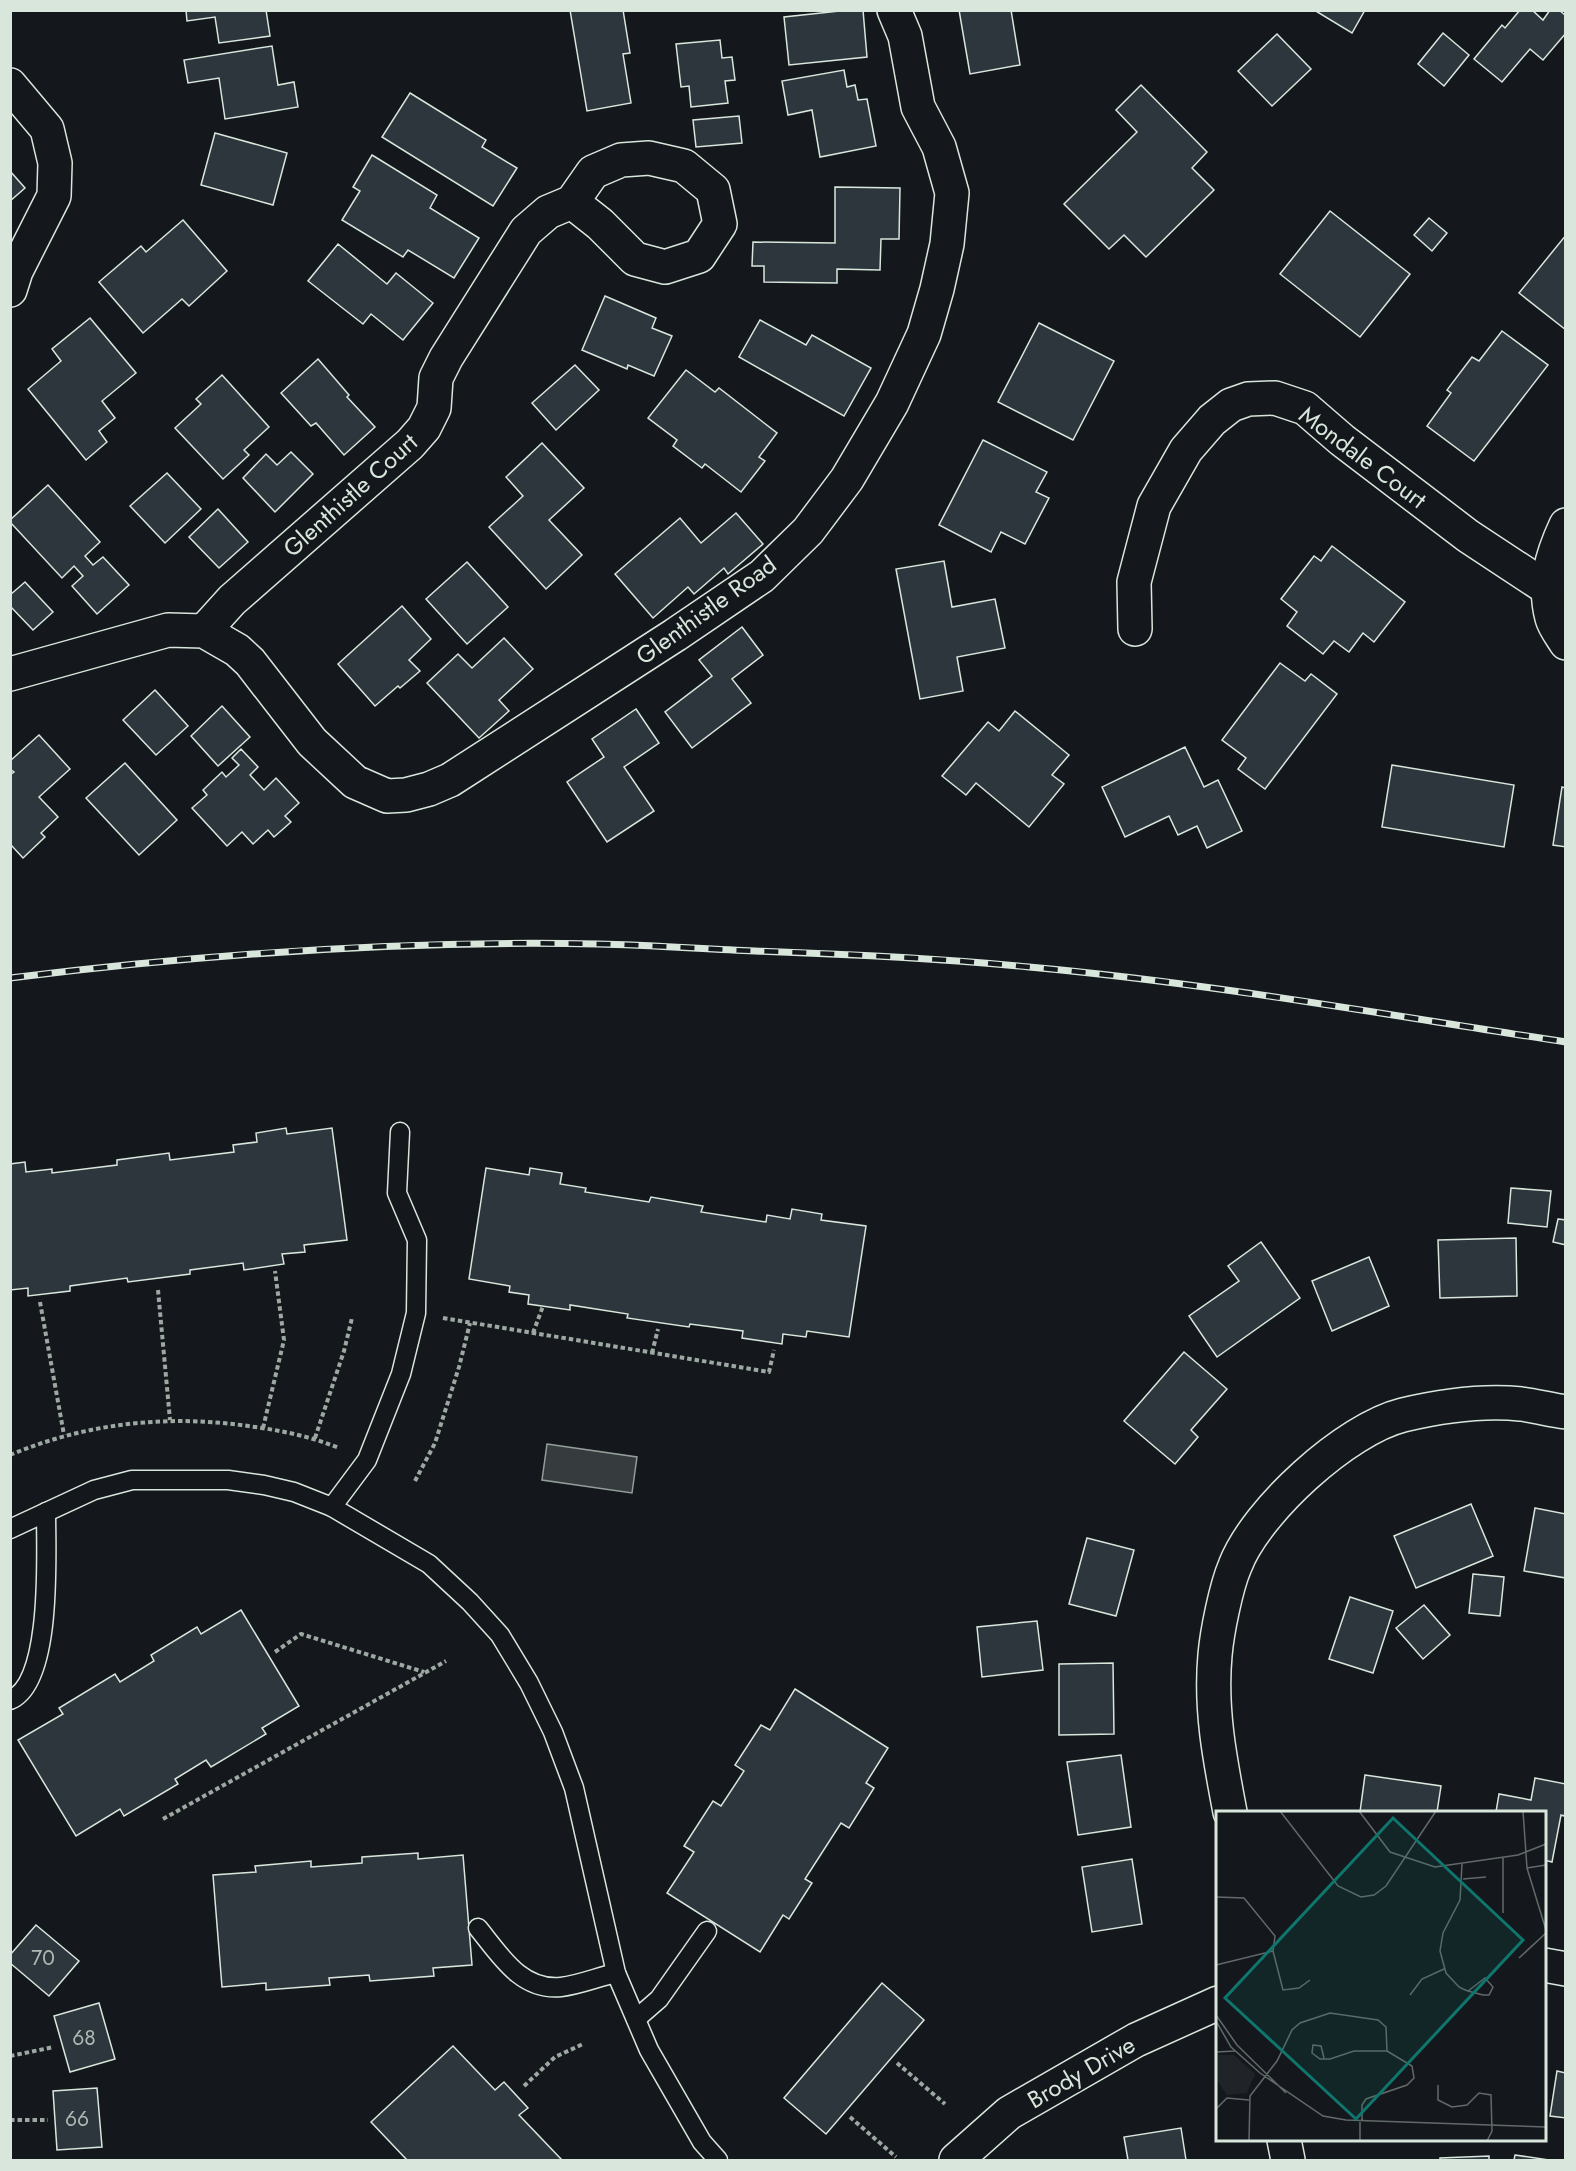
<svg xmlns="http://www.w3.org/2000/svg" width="1576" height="2171" viewBox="0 0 1576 2171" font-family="Jost,sans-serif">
<rect width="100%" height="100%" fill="#14181c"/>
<polygon fill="#363b3e" stroke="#939e99" stroke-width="1.5" points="547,1444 637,1457 632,1493 542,1480"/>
<g fill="#2c363c" stroke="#d8e6dc" stroke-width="1.5">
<polygon points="186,10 266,10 270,36 219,43 215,17 187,21"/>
<polygon points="570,10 623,10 630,53 623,54 631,103 587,111"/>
<polygon points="849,10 863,10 867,57 789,65 784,17"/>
<polygon points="959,10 1011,10 1020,65 970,74"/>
<polygon points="1314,10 1365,10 1352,33"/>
<polygon points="1520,10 1532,10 1543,20 1550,10 1559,10 1566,16 1566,33 1543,60 1530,49 1502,82 1474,59 1502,25 1505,28"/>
<polygon points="1443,33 1469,55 1444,86 1418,64"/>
<polygon points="1277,34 1311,69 1272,106 1238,71"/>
<polygon points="720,40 722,58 732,57 735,80 725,81 728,103 691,107 689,86 681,87 676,44"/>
<polygon points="272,46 278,85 294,82 298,107 225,119 219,78 188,83 184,60"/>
<polygon points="844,70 847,87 855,85 858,100 867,99 876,146 820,157 812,110 788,115 782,81"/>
<polygon points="1141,85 1207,152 1192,168 1214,190 1146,257 1124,235 1109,249 1064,204 1137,132 1116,110"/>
<polygon points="410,93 486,140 482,147 517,168 493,206 382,137"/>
<polygon points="739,116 742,143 696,147 693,120"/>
<polygon points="215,133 287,153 273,205 201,185"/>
<polygon points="372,155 437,195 430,208 479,238 454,278 408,250 403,257 342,220 360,191 353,187"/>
<polygon points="10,171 25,188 10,201"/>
<polygon points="835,187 900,188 899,239 881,239 880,270 837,269 837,283 764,282 764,266 752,266 753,242 835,243"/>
<polygon points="1330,211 1410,274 1360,337 1280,274"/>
<polygon points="1429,218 1447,233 1432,251 1414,235"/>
<polygon points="183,220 227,271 189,306 182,299 143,333 99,282 141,246 146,252"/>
<polygon points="1566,235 1566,330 1519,293"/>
<polygon points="338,244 387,284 396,273 433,303 403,340 371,314 363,324 308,281"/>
<polygon points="605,296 656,318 652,328 672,336 654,376 628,365 627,369 582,350"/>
<polygon points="90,318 136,373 102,401 115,418 99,431 107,442 86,460 28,389 61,361 52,349"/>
<polygon points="760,320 806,345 812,335 871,368 844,416 739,357"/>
<polygon points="1039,323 1114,361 1073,440 998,402"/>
<polygon points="1502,331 1548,365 1474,461 1427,426 1451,393 1447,390 1472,357 1479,361"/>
<polygon points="318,359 349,395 347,397 375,427 344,455 316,423 311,426 281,393"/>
<polygon points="575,365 599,390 556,430 532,403"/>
<polygon points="686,370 715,392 719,388 777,433 759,457 765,461 741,492 705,464 702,468 673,446 677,440 648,418"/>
<polygon points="222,375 269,427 244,450 249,455 223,479 175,428 201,404 196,399"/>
<polygon points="983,440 1047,472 1036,492 1049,498 1025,544 1001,532 991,552 939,525"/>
<polygon points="542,443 584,488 549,520 582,555 546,589 489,527 523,496 506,477"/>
<polygon points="291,452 313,474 275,512 243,478 266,454 277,465"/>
<polygon points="167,473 201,509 165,543 130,506"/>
<polygon points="48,485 100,542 85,556 93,565 103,557 129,585 97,614 72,586 83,576 74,566 62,578 10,522 10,520"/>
<polygon points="218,509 248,542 219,568 189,537"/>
<polygon points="736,513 763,544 728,574 724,568 694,594 688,587 653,618 615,574 680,518 701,543"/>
<polygon points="1332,546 1405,602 1374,642 1363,633 1349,652 1334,641 1323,654 1287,626 1297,612 1281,599 1314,556 1321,561"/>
<polygon points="944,561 952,607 995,599 1005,648 957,657 963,691 920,699 896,569"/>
<polygon points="467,562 508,607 467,644 426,599"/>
<polygon points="25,582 53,612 33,630 10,606 10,595"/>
<polygon points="402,606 431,639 409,660 420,671 400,688 398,686 375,706 338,664"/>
<polygon points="742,627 763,655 732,679 751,703 692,748 665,712 712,676 699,660"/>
<polygon points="504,638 533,669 499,700 509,711 479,738 427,683 458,654 472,668"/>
<polygon points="1280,663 1305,681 1311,674 1337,694 1265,789 1238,769 1246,758 1222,740"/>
<polygon points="155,690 188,726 156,755 123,720"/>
<polygon points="222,706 250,737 218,766 191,736"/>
<polygon points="636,709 659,743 624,767 654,811 607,842 567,782 604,757 592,739"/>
<polygon points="1015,711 1069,755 1052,775 1064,784 1029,827 976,783 966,795 942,776 988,722 999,731"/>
<polygon points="39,735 70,769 39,797 58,817 41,833 45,837 23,858 12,846 10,848 10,775 14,772 10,769 10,761"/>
<polygon points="1185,747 1204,787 1218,780 1242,831 1207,848 1197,826 1178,835 1169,816 1125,837 1102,787"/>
<polygon points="241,749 258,767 250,775 264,790 276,778 299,803 285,816 291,822 274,837 268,830 253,844 242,832 227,846 192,808 207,795 203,790 222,772 226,777 239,765 232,758"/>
<polygon points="125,763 177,820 139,855 86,798"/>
<polygon points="1392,765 1514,785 1504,847 1382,827"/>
<polygon points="1562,787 1566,788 1566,847 1553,845"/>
<polygon points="286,1128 287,1134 332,1128 347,1240 304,1245 305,1252 282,1254 284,1264 244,1270 243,1263 190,1270 190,1274 128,1282 127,1278 70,1286 70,1291 28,1296 28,1288 10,1290 10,1164 25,1162 26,1172 52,1169 52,1173 117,1165 117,1160 169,1153 170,1160 234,1152 233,1145 257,1142 256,1133"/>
<polygon points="486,1168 529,1175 530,1168 562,1173 560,1184 586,1188 585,1192 649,1202 651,1197 703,1206 701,1212 766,1222 767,1215 790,1219 792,1209 822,1214 821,1220 866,1226 849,1337 807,1331 806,1337 783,1334 782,1344 742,1338 743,1331 690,1324 689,1327 627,1318 628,1314 570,1305 570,1310 528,1304 529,1295 509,1292 510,1286 469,1279"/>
<polygon points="1511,1188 1551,1191 1547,1227 1508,1223"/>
<polygon points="1558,1219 1566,1220 1566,1245 1553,1242"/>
<polygon points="1516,1238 1517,1296 1440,1298 1438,1240"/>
<polygon points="1261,1242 1300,1298 1217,1357 1189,1316 1239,1281 1228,1266"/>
<polygon points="1369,1257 1389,1306 1332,1331 1312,1281"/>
<polygon points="1184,1352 1227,1389 1191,1430 1198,1437 1175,1464 1124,1421"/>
<polygon points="1471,1504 1493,1556 1416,1588 1394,1536"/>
<polygon points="1535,1508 1566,1514 1566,1578 1524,1571"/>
<polygon points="1087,1538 1134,1550 1116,1616 1069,1604"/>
<polygon points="1473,1574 1504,1577 1500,1616 1469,1613"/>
<polygon points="1350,1597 1393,1611 1373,1673 1329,1659"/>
<polygon points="1424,1605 1450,1635 1423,1659 1396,1628"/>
<polygon points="241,1610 299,1706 262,1728 266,1734 211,1767 206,1760 175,1779 178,1784 124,1816 120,1809 76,1836 18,1740 63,1714 59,1708 115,1674 120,1682 154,1661 151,1655 197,1627 201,1634"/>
<polygon points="1037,1621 1043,1670 982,1677 977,1627"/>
<polygon points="1113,1663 1114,1734 1059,1735 1059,1664"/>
<polygon points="795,1689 888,1748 866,1783 874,1788 849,1828 841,1823 805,1879 812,1883 789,1919 783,1915 760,1952 667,1893 694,1852 684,1846 713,1801 721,1806 744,1771 735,1765 761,1725 770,1730"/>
<polygon points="1121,1755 1131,1827 1078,1835 1067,1762"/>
<polygon points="1365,1775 1441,1786 1437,1812 1360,1812"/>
<polygon points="1535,1778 1566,1784 1566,1810 1564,1816 1561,1815 1552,1862 1544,1860 1544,1812 1496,1812 1499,1794 1531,1800"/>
<polygon points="418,1853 418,1859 463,1855 472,1965 433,1968 434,1976 370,1981 369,1975 329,1978 330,1985 266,1990 266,1983 222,1987 213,1875 256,1872 255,1866 311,1861 311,1867 362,1863 362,1857"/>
<polygon points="1132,1859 1142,1924 1092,1932 1082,1867"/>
<polygon points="36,1925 79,1961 49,1996 10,1963 10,1955"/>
<polygon points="882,1983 924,2020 826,2134 784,2098"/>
<polygon points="99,2003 115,2059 70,2072 54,2016"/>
<polygon points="453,2046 495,2090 504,2082 528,2108 519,2115 562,2160 407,2160 371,2122"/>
<polygon points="1557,2071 1566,2073 1566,2118 1550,2116"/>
<polygon points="97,2088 102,2147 57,2150 53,2091"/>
<polygon points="1181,2128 1186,2160 1128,2160 1124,2137"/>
<polygon points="1515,2155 1549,2160 1514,2160"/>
<polygon points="1489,2156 1489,2160 1440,2160 1440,2158"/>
</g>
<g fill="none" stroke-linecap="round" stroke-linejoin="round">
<g stroke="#d8e6dc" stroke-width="21">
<g id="lane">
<polyline points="332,1507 367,1460 401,1374 416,1313 417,1240 397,1193 400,1132"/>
<polyline points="10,1529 94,1490 132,1480 228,1480 264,1485 294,1492 332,1507 429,1564 470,1602 500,1635 529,1683 553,1732 574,1788 616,1973 649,2050 702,2142 718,2160"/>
<path d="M10 1700C53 1683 46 1552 46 1512"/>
<path d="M478 1928C500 1955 521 1991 561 1987 579 1985 598 1977 616 1973"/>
<polyline points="636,2019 659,1999 707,1931"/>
</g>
</g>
<g stroke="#d8e6dc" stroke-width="36">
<g id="street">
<polyline points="10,85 47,129 55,163 54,196 16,271 10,290"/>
<path d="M1566 525C1552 555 1543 584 1552 618 1554 626 1561 635 1566 643"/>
<polyline points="1135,629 1134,582 1154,506 1186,450 1212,420 1231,405 1248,399 1275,398 1305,408 1342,440 1468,536 1547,588"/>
<polyline points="204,631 232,600 410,444 424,428 434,408 436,378 446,358 526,231 548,212 572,202 593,172 621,160 649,158 684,166 713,190 720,224 699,256 665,267 635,259 600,224 572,202"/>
<polyline points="10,674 168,630 204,631 237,650 250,662 312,742 355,782 387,796 406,795 429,789 450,780 675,635 762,576 808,531 847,479 892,403 924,334 937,289 947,244 952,193 939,147 918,107 905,36 894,10"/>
<path d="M1230 1812C1220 1760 1210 1709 1215 1655 1217 1632 1226 1587 1235 1566 1256 1511 1346 1429 1403 1415 1441 1406 1482 1400 1521 1404 1536 1406 1551 1410 1566 1412"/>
<polyline points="1544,1965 1566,1969"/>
<polyline points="1284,2140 1288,2160"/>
<polyline points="956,2160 1009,2113 1136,2040 1218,2003"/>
</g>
</g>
<g stroke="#9da8a2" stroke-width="4" stroke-dasharray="4.5 3" stroke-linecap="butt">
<polyline points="158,1290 170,1420"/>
<polyline points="40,1302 64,1435"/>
<polyline points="443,1318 769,1372 774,1350"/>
<polyline points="533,1333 543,1306"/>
<polyline points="652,1353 658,1329"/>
<polyline points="263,1428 284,1340 275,1271"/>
<polyline points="315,1438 344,1351 352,1318"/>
<path d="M10 1455C89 1422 171 1414 255 1427 284 1431 312 1437 339 1448"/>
<polyline points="415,1481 435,1443 459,1367 470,1323"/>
<polyline points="275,1652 301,1634 424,1672"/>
<polyline points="163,1819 446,1661"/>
<polyline points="10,2056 54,2047"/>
<polyline points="897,2063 945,2104"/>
<polyline points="524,2086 555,2057 583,2044"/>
<polyline points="850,2117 896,2157"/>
<polyline points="10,2120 48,2120"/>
</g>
<use href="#lane" stroke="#14181c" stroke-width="18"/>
<use href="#street" stroke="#14181c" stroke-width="33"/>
<g stroke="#d8e6dc" stroke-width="7">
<path id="rail" d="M10 978C205 954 402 940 598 944 650 945 703 949 755 951 846 954 938 958 1029 967 1209 983 1387 1015 1566 1042"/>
</g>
<use href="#rail" stroke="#14181c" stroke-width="4.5" stroke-dasharray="14" stroke-linecap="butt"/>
</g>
<g text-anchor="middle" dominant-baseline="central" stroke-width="4.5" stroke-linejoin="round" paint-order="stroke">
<g font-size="21" fill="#adbab4">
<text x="43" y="1958">70</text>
<text x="84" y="2038">68</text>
<text x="77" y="2119">66</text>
</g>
<g font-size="24" fill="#d8e6dc" stroke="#14181c">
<text transform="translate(1363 457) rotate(37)">Mondale Court</text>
<text transform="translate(350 495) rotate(-42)">Glenthistle Court</text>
<text transform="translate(706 610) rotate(-36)">Glenthistle Road</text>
<text transform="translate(1081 2072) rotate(-30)">Brody Drive</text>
</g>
</g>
<g transform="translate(1216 1811)">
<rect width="330" height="330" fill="#14181c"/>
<path d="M0 244H18L39 263 31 282 11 284 0 268Z" fill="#202428"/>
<path fill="none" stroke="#626a69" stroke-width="1.5" d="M64 0 122 75 145 86 158 84 170 75 220 0M143 0 174 41 219 56 302 44 330 33M307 0 311 57 330 119M287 46V102M246 53 244 89 227 122 224 140 230 162 243 176 247 178 252 180 267 184H273L277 176 269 167 252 180M311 57 330 54M247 68 270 66M0 86 28 87 59 125 57 140M57 140 67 179 83 177 94 169M303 147 330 122M0 154 57 140M194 184 206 168 228 158M0 204 21 234 70 282M0 210 15 236 44 262 107 305 130 309 330 316M0 241 19 240M108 247 105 235 97 234 96 242 104 248H114L138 240H171M222 274V289L236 296 251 294 263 282 275 284 276 320 271 330M0 298 11 287 33 289M146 309V294L150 288 191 274 198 267 196 255 171 240M33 330 34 285 61 250 76 219 84 212 114 202 162 209 170 216 171 240M144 330V309"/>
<path fill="#0f766e" fill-opacity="0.15" stroke="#0f766e" stroke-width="3" d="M177 7 307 129 140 308 9 187Z"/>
<rect width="330" height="330" fill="none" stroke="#d8e6dc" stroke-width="3"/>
</g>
<rect width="1576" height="2171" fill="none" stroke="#d8e6dc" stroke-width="24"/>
</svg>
